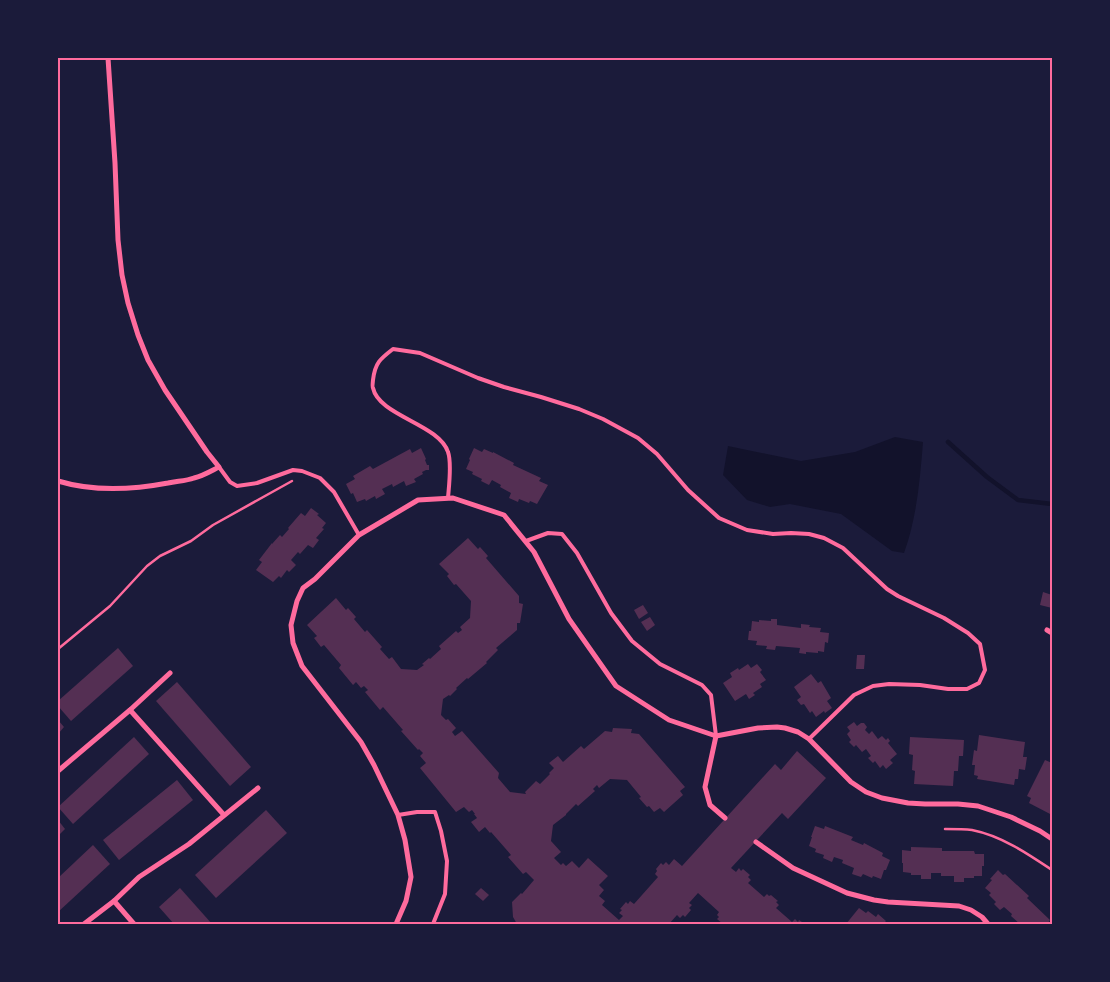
<svg xmlns="http://www.w3.org/2000/svg" width="1110" height="982" viewBox="0 0 1110 982" font-family="Merriweather,serif">
<rect width="100%" height="100%" fill="#1b1b3a"/>
<path fill="#12122b" d="M895 437 923 442C920 479 917 517 904 553L892 551 841 514 790 504 770 507 747 500 723 475 728 446 801 461 855 452Z"/>
<g fill="none" stroke-linecap="round" stroke-linejoin="round">
<polyline stroke="#12122b" stroke-width="4.5" points="948,442 987,477 1018,500 1052,504"/>
</g>
<g fill="#542f53">
<polygon points="421,448 426,459 425,460 427,465 429,465 429,470 426,470 422,472 423,474 414,479 416,482 406,486 404,481 393,487 392,484 382,489 385,494 376,499 375,496 366,501 365,499 357,502 353,493 351,494 346,484 355,479 353,476 370,466 373,469 410,449 412,453"/>
<polygon points="474,448 482,452 484,449 493,453 493,452 514,463 513,465 541,478 539,481 548,485 537,504 530,501 529,503 519,499 518,502 509,498 511,493 500,487 501,485 492,480 489,485 481,481 482,479 472,474 473,472 466,469 470,460 469,459"/>
<polygon points="311,508 319,514 317,515 326,523 322,528 324,529 316,538 319,540 313,548 308,545 300,554 298,552 291,560 296,565 289,572 287,570 281,578 279,576 273,582 256,570 262,562 259,560 272,543 272,544 280,535 282,537 289,529 288,528 301,513 305,516"/>
<polygon points="468,538 478,549 480,547 488,556 486,558 519,596 519,603 523,604 520,623 517,623 517,630 496,648 498,650 486,662 487,663 468,679 467,678 456,688 457,689 450,696 449,695 443,699 441,715 446,720 448,719 456,728 452,732 455,736 462,731 499,773 498,778 510,792 526,794 525,792 536,781 540,784 550,774 549,773 554,768 549,763 558,756 563,762 581,746 584,749 605,731 612,732 613,728 632,729 631,733 639,734 685,787 680,791 683,795 664,812 660,808 654,812 649,806 647,807 639,798 641,797 627,780 610,779 599,788 597,785 593,789 595,791 578,806 576,804 566,814 566,815 553,825 551,841 561,852 554,858 561,865 563,863 566,866 572,861 579,868 588,858 608,876 599,885 604,890 599,896 605,901 602,905 619,920 623,916 619,913 622,910 620,909 626,902 628,904 630,901 634,904 658,877 655,874 657,871 656,869 661,863 663,865 666,862 669,865 674,859 682,866 775,764 781,770 797,751 826,778 788,819 782,813 731,868 736,872 739,868 741,871 743,869 750,875 748,877 751,880 748,883 764,897 767,894 769,896 771,895 778,901 776,902 779,905 776,908 792,922 795,919 798,922 799,920 805,924 733,924 732,923 731,924 727,923 723,924 717,919 719,917 717,915 719,912 698,893 689,903 692,905 689,908 691,910 685,917 683,915 680,918 677,915 669,924 517,924 513,917 512,902 521,893 522,894 534,880 526,872 523,874 508,857 511,855 491,832 490,833 485,827 479,832 471,822 477,818 474,814 475,814 472,810 469,812 464,807 456,812 420,768 426,763 420,756 423,753 419,749 418,750 401,731 403,730 383,707 380,710 365,692 368,690 364,686 361,688 356,682 353,685 339,668 341,665 324,645 321,647 314,638 317,636 307,625 336,598 346,610 348,608 356,617 354,619 365,632 367,630 382,647 380,649 389,659 392,657 401,669 417,670 424,665 422,664 429,658 430,659 441,649 439,646 456,631 458,633 462,630 460,627 470,618 471,601 456,584 454,585 447,576 449,574 439,564"/>
<polygon points="1043,592 1052,595 1052,608 1040,605"/>
<polygon points="643,605 648,613 639,619 634,610"/>
<polygon points="650,617 655,625 647,631 641,622"/>
<polygon points="771,619 777,619 777,625 801,628 801,624 810,625 809,627 821,628 820,632 829,633 828,643 825,642 824,652 818,651 818,653 806,652 806,654 799,653 800,648 776,646 775,650 766,649 767,646 756,645 757,641 748,640 749,631 751,631 752,621 759,622 759,620 771,621"/>
<polygon points="118,648 133,666 71,721 58,706 58,701"/>
<polygon points="857,655 865,655 864,669 856,669"/>
<polygon points="748,664 751,668 757,664 762,670 760,672 766,680 760,684 762,687 753,693 755,695 749,699 746,694 735,701 723,683 732,677 730,673 738,668 739,670"/>
<polygon points="811,674 818,683 821,681 831,698 827,701 832,708 825,713 824,711 816,717 812,711 810,713 804,704 801,705 797,700 801,697 794,687"/>
<polygon points="177,682 251,767 230,786 156,701"/>
<polygon points="58,720 64,727 58,734"/>
<polygon points="854,722 857,726 861,723 864,723 867,727 865,730 869,734 872,731 878,739 882,736 886,740 888,738 890,741 888,743 897,754 890,760 893,763 886,769 883,765 880,768 875,761 873,763 868,758 871,756 866,749 862,752 856,745 854,747 849,742 851,740 847,734 850,731 847,727"/>
<polygon points="979,735 1025,742 1023,757 1027,757 1025,770 1019,769 1018,779 1015,779 1014,785 977,779 978,776 974,775 975,765 972,765 974,750 977,751"/>
<polygon points="134,737 149,754 73,824 58,807"/>
<polygon points="910,737 964,740 963,756 959,756 958,771 954,771 953,786 914,784 915,771 912,770 913,755 909,754"/>
<polygon points="1045,760 1052,763 1052,815 1029,803 1031,798 1027,796"/>
<polygon points="177,780 193,800 119,860 103,840"/>
<polygon points="266,810 287,833 216,898 195,875"/>
<polygon points="58,820 65,829 58,836"/>
<polygon points="815,826 824,829 825,826 853,837 851,840 863,845 864,843 883,853 882,856 890,860 886,870 884,870 881,879 873,876 872,878 863,874 861,877 852,874 854,868 842,863 843,860 834,857 832,862 823,858 824,855 815,852 816,849 809,846 812,837 811,837"/>
<polygon points="93,845 110,864 58,912 58,878"/>
<polygon points="911,847 942,848 942,851 974,851 975,854 984,854 984,866 982,866 982,876 974,876 974,878 964,878 964,882 954,882 954,876 941,876 941,873 931,873 931,879 921,879 921,875 911,875 911,873 903,872 903,863 902,863 902,850 911,851"/>
<polygon points="998,870 1003,875 1005,874 1029,896 1027,898 1050,920 1048,923 1050,924 1020,924 1011,916 1012,914 1004,907 1000,910 994,904 996,902 989,895 991,893 985,888 992,880 990,879"/>
<polygon points="180,888 212,924 174,924 159,907"/>
<polygon points="481,888 489,895 483,901 475,894"/>
<polygon points="859,908 866,913 868,911 876,917 878,914 886,921 883,924 846,924"/>
</g>
<g fill="none" stroke-linecap="round" stroke-linejoin="round">
<g stroke="#ff6b9d" stroke-width="2.5">
<polyline points="58,649 110,606 147,566 160,556 191,541 213,525 292,481"/>
<path d="M945 829C954 829 964 829 972 830 1002 836 1028 854 1052 870"/>
</g>
<g stroke="#ff6b9d" stroke-width="4">
<polyline points="219,467 230,482 237,486 257,483 293,470 302,471 320,478 334,492 359,535"/>
<path d="M448 498C449 485 452 463 448 452 439 424 379 416 373 388 372 387 373 381 373 380 375 363 380 359 393 349L420 353 478 378 504 387 541 397 579 409 603 419 638 438 657 454 688 490 719 518 747 530 773 534 791 533 809 534 824 538 843 548 887 589 898 596 944 618 968 633 980 644 985 670 979 683 967 689H948L920 685 889 684 873 686 854 695 809 739"/>
<polyline points="526,541 548,533 562,534 577,553 611,613 632,641 660,664 702,685 711,695 716,736"/>
<polyline points="398,815 417,812 435,812 441,831 447,861 445,894 433,924"/>
</g>
<g stroke="#ff6b9d" stroke-width="5">
<path d="M58 481C94 492 131 490 168 483 177 481 186 481 194 478 203 476 211 471 219 467L207 452 165 390 148 360 138 335 128 303 122 275 118 240 115 163 108 58"/>
<polyline points="1047,630 1052,633"/>
<polyline points="130,710 224,815"/>
<polyline points="716,736 705,787 710,805 725,818"/>
<polyline points="58,771 130,710 170,673"/>
<polyline points="756,842 793,868 847,893 874,900 888,902 959,906 971,910 982,917 988,924"/>
<polyline points="114,901 134,924"/>
<polyline points="84,924 114,901 139,877 189,844 258,788"/>
<polyline points="396,924 406,901 411,877 405,840 398,815 374,765 361,742 302,666 293,643 291,625 297,601 303,588 315,579 359,535 418,500 453,498 504,515 534,552 569,619 616,686 669,720 716,736 758,728 777,727 785,728 798,732 809,739 851,782 866,792 882,798 908,803 925,804 958,804 978,806 1011,817 1040,831 1052,839"/>
</g>
</g>
<rect width="1110" height="982" fill="none" stroke="#1b1b3a" stroke-width="118"/>
<rect x="59" y="59" width="992" height="864" fill="none" stroke="#ff6b9d" stroke-width="2"/>
</svg>
